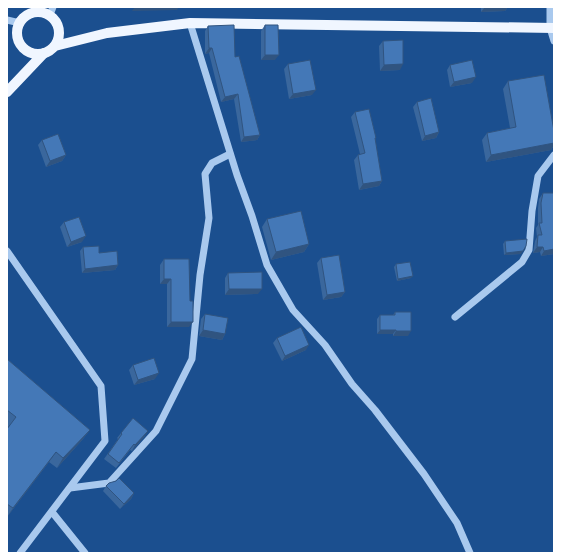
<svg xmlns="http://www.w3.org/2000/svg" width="561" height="560" viewBox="0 0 561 560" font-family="Arial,sans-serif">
<rect width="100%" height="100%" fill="#1b4f8f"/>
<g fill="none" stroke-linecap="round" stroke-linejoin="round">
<g stroke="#a9c9ee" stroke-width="7">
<polyline points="550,7 550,28 554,41"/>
<polyline points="50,15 53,7"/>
<polyline points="7,20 20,23"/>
<polyline points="190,23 237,175 252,216 267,265 293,310 325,345 352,384 375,410 424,474 457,523 470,553"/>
<polyline points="7,251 101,386 105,441 20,553"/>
<polyline points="455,317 522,262 529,250 532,211 538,176 554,155"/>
<polyline points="70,488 109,483 156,431 192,359 200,275 209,218 205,174 212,163 230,154"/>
<polyline points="52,512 85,553"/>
</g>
<g stroke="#f0f6ff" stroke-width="10">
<circle cx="38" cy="33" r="21"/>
<polyline points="55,46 107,33 190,23 554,28"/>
<polyline points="7,92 44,53"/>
</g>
</g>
<g fill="#3a679d">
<polygon points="481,7 508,7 505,11 481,12"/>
<polygon points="265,25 275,60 261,60 261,31"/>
<polygon points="208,26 235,57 260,135 257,140 241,142 234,99 221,102 209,53 205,54 205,31"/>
<polygon points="383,41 400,70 380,71 379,46"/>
<polygon points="288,64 312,95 289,99 284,69"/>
<polygon points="450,65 472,83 450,87 447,70"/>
<polygon points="508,81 554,131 554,145 551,150 486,162 482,140 487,133 510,128 503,89"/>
<polygon points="417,102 439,132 436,138 422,141 413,107"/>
<polygon points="355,112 376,138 375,139 382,181 379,186 359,190 354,160 358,155 360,154 351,117"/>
<polygon points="42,140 66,155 62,161 46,167 38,145"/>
<polygon points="543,193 554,254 541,256 540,252 533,253 535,241 537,237 536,228 538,225 538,208 539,199"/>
<polygon points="267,219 309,244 304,252 271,260 262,227"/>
<polygon points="64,222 82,242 67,247 60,227"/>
<polygon points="505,241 521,254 504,255 503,244"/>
<polygon points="83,247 99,253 118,265 115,270 82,273 80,251"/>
<polygon points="321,258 345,292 341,297 323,300 317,263"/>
<polygon points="164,259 190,301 189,327 167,327 167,284 160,284 160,265"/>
<polygon points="396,264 411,278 397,281 394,267"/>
<polygon points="228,273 258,294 225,295 225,278"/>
<polygon points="395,312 408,336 393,336 393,334 377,334 377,319 380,315 393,315"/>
<polygon points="205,314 225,334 222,340 199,336 201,319"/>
<polygon points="277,338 306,350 282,361 273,343"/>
<polygon points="7,359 90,430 83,439 57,468 49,462 7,517 7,429 9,427 7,425"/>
<polygon points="133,365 155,379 134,385 129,370"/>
<polygon points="121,433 145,436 132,451 130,450 116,468 104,459 118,439 117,438"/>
<polygon points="106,486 134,493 131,499 120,509 103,491"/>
</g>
<g fill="#305480">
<polygon points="135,7 179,7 177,10 132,11"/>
<polygon points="226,7 239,7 238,8 225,8"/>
<polygon points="485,7 508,7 505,11 481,12"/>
<polygon points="209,48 212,48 209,53 205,54"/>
<polygon points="265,55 279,55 275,60 261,60"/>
<polygon points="403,64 400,70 380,71 384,65"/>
<polygon points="476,77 472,83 450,87 454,82"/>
<polygon points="316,90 312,95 289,99 293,94"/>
<polygon points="238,94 234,99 221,102 225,97"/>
<polygon points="439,132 436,138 422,141 425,136"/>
<polygon points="260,135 257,140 241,142 244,137"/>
<polygon points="554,143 554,145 551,150 486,162 491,155"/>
<polygon points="66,155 62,161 46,167 50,161"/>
<polygon points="382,181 379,186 359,190 363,184"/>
<polygon points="86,236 82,242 67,247 71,242"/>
<polygon points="309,244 304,252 271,260 276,252"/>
<polygon points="537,247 543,247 540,252 533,253"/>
<polygon points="554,249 554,254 541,256 544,251"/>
<polygon points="523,251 521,254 504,255 506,253"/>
<polygon points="118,265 115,270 82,273 85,269"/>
<polygon points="413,276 411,278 397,281 398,279"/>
<polygon points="164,279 171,279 167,284 160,284"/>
<polygon points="229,289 262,289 258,294 225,295"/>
<polygon points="345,292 341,297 323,300 327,295"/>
<polygon points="171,322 193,322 189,327 167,327"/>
<polygon points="203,330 225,334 222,340 199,336"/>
<polygon points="380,330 396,330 393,334 377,334"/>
<polygon points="396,331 411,331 408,336 393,336"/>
<polygon points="309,345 306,350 282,361 285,356"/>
<polygon points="159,373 155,379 134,385 138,380"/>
<polygon points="90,430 83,439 57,468 63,458"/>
<polygon points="148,431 145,436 132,451 135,445"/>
<polygon points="56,452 49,462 7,517 13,508"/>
<polygon points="134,493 131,499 120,509 124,504"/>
</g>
<g fill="#4478b7" stroke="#305480">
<polygon points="234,25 235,57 239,56 260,135 244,137 238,94 225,97 212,48 209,48 208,26"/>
<polygon points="265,25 278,25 279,55 265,55"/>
<polygon points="403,40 403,64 384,65 383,41"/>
<polygon points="310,60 316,90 293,94 288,64"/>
<polygon points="472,60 476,77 454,82 450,65"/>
<polygon points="544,75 554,131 554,143 491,155 487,133 516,127 508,81"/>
<polygon points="431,98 439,132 425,136 417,102"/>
<polygon points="369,109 376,138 375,138 382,181 363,184 358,155 365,153 355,112"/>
<polygon points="58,134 66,155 50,161 42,140"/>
<polygon points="543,193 554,193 554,249 544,251 543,247 537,247 538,235 542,235 539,223 542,223 541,203"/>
<polygon points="301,211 309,244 276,252 267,219"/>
<polygon points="79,217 86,236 71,242 64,222"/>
<polygon points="527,239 526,246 523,251 506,253 505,241"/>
<polygon points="99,246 99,253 117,251 118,265 85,269 83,247"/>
<polygon points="339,255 345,292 327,295 321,258"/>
<polygon points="164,259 189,259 190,301 193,301 193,322 171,322 171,279 164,279"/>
<polygon points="410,262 413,276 398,279 396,264"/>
<polygon points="262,272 262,289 229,289 228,273"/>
<polygon points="395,312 411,312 411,331 396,331 396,330 380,330 380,315 395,315"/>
<polygon points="205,314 228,318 225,334 203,330"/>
<polygon points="301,327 309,345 285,356 277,338"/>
<polygon points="154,358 159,373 138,380 133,365"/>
<polygon points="7,359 90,430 63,458 56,452 13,508 7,504 7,429 16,417 7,410"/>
<polygon points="133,418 148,431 135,445 134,444 119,463 108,454 122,434 121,433"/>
<polygon points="119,478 134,493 124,504 106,486 109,483 116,481"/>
</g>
<rect width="561" height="560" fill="none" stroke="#ffffff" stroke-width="16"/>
</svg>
